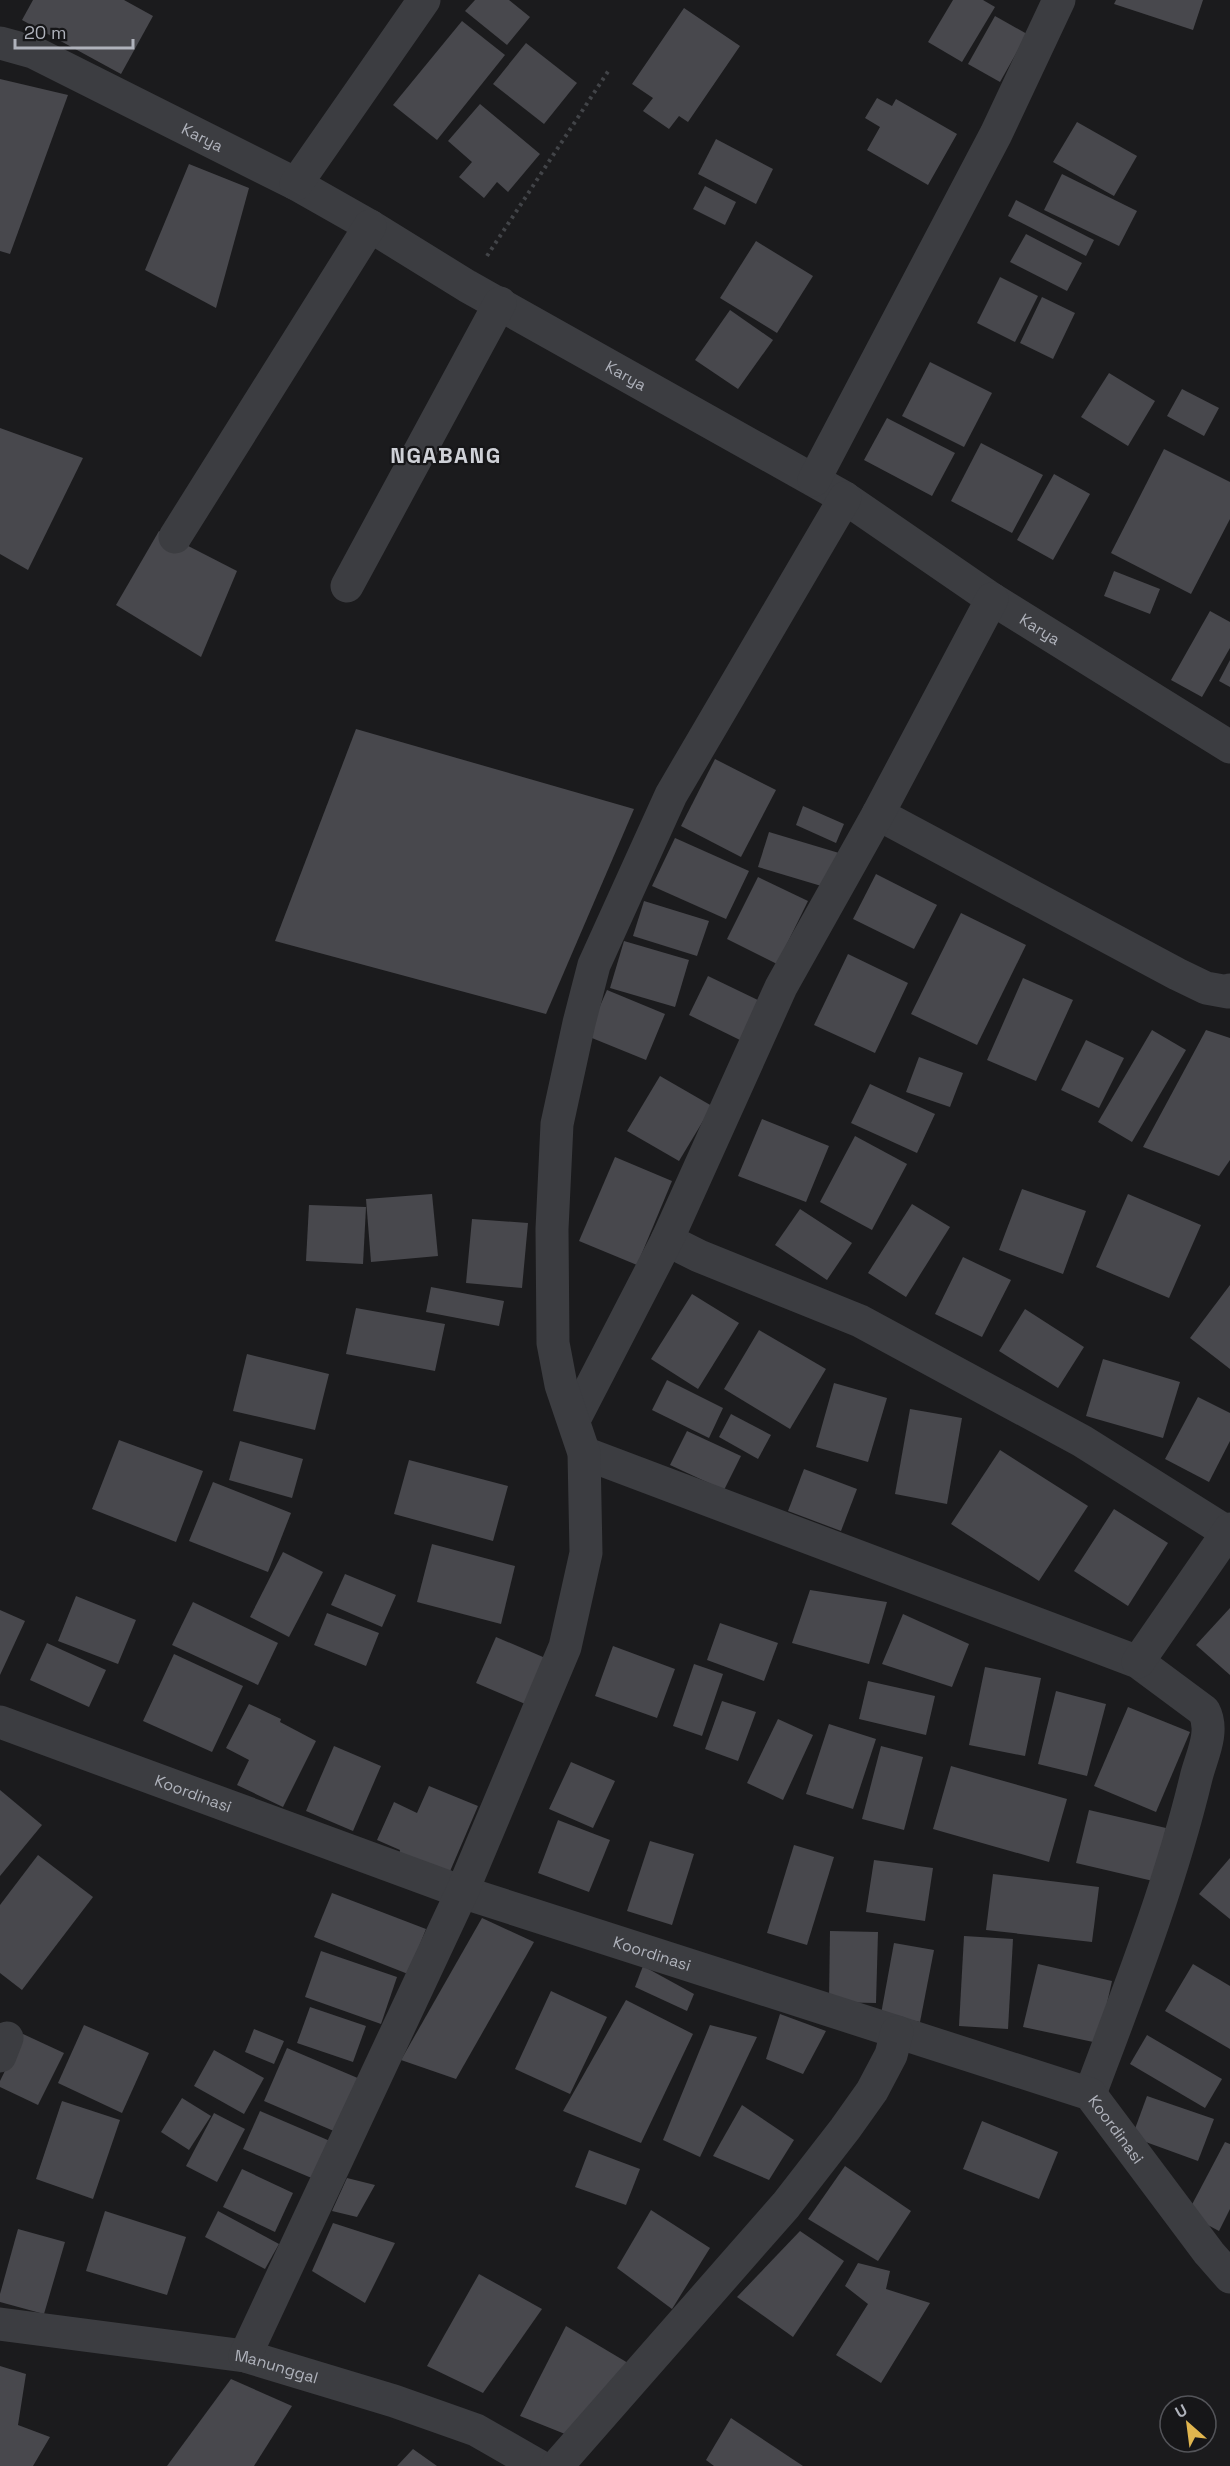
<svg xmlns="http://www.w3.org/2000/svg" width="1230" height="2466" viewBox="0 0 1230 2466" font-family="'Space Grotesk',sans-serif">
<rect width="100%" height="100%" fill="#1b1b1d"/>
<g fill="#48484d">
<polygon points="33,0 124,0 153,16 121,74 22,20"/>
<polygon points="475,0 509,0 530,17 507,45 465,11"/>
<polygon points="953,0 983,0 995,7 962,62 928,42"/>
<polygon points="1116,0 1203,0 1193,30 1114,4"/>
<polygon points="684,8 740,46 688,122 679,116 669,129 643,111 653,98 632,84"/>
<polygon points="995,16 1027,34 1000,82 968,64"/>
<polygon points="462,21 505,55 437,140 393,105"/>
<polygon points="526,43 577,83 544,124 493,84"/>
<polygon points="0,79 68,95 10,254 0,251"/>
<polygon points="877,98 892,106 896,99 957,134 928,185 867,150 880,127 865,118"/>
<polygon points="480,104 540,154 508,192 497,182 484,198 459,177 472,162 448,141"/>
<polygon points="1077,122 1137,156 1114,196 1053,162"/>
<polygon points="716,139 773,169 756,204 698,174"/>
<polygon points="189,164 249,188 216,308 145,270"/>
<polygon points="1062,174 1137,211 1119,246 1044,210"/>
<polygon points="705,186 736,202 725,225 693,209"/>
<polygon points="1016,200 1094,240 1086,256 1008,216"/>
<polygon points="1026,234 1082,263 1067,291 1010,262"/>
<polygon points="756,241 813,276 777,333 720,298"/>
<polygon points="1000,277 1038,296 1015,342 977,323"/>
<polygon points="1042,297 1075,313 1053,359 1020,343"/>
<polygon points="730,310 773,340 738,389 695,360"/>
<polygon points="930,362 992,393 964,447 902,416"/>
<polygon points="1109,373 1155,401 1128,446 1081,417"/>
<polygon points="1182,389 1219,408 1204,436 1167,416"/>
<polygon points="887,418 955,453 932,496 864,460"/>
<polygon points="0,428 83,458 28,570 0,554"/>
<polygon points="981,443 1043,475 1012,533 951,501"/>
<polygon points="1164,449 1230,482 1230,519 1191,594 1111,553"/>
<polygon points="1054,474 1090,494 1053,560 1017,540"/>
<polygon points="159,531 237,571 201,657 116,605"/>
<polygon points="1114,571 1160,589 1150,614 1104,596"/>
<polygon points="1210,611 1230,622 1230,648 1202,697 1171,680"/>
<polygon points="1230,660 1230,687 1219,681"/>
<polygon points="356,729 634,809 546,1014 275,941"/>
<polygon points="715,759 776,790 741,857 681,826"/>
<polygon points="803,806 844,824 836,843 796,825"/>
<polygon points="769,832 839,853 828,888 758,867"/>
<polygon points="675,838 749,871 726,919 652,886"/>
<polygon points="876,874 937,905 914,949 853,919"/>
<polygon points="758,877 808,901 777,964 727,939"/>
<polygon points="644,901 709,921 697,956 633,936"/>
<polygon points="961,913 1026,945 977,1045 911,1014"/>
<polygon points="624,941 689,960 675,1007 610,988"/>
<polygon points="848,954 908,983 875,1053 814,1025"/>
<polygon points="708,976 762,1002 742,1041 689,1015"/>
<polygon points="1023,978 1073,1000 1036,1081 987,1060"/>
<polygon points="607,990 665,1014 646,1060 587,1036"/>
<polygon points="1152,1030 1186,1050 1132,1142 1098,1122"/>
<polygon points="1206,1030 1230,1038 1230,1160 1219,1176 1143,1147"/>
<polygon points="1086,1040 1124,1058 1099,1108 1061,1090"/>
<polygon points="919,1057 963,1073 950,1107 906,1092"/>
<polygon points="660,1076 712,1106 679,1161 627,1131"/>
<polygon points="870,1084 935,1114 917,1153 851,1123"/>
<polygon points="762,1119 829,1146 806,1202 738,1176"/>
<polygon points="855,1136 907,1164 872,1230 820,1202"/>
<polygon points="615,1157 672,1181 637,1265 579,1241"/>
<polygon points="1022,1189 1086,1211 1063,1274 999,1250"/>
<polygon points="432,1194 438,1256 371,1262 366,1199"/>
<polygon points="1128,1194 1201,1225 1169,1298 1096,1267"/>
<polygon points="912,1204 950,1227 906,1297 868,1273"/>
<polygon points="309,1205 366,1207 363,1264 306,1261"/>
<polygon points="800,1209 852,1243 827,1280 775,1245"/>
<polygon points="472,1219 528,1223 522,1288 466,1283"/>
<polygon points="963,1257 1011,1280 982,1337 935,1314"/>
<polygon points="1230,1285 1230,1369 1190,1338"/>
<polygon points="431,1287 504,1301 499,1326 426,1312"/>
<polygon points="692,1294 739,1323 698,1389 651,1359"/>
<polygon points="356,1308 445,1324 435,1371 346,1354"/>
<polygon points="1025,1309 1084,1347 1058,1388 999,1351"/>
<polygon points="759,1330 826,1369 790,1429 724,1389"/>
<polygon points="247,1354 329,1374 315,1430 233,1411"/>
<polygon points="1103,1359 1180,1382 1163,1438 1086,1416"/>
<polygon points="667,1380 723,1408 709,1438 652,1410"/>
<polygon points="834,1383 887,1398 868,1462 816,1447"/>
<polygon points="1198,1397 1230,1413 1230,1441 1209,1482 1165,1459"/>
<polygon points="910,1409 962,1418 947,1504 895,1494"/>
<polygon points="731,1414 771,1435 758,1459 719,1437"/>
<polygon points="687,1431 741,1456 724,1490 670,1465"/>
<polygon points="119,1440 203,1471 176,1542 92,1509"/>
<polygon points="240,1441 303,1459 292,1498 229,1480"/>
<polygon points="1000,1450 1088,1506 1039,1581 951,1524"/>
<polygon points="409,1460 508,1486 493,1541 394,1514"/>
<polygon points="804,1469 857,1489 841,1531 788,1511"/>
<polygon points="213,1482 291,1513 268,1572 189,1541"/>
<polygon points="1114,1509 1168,1543 1128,1606 1074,1571"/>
<polygon points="432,1544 515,1566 501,1624 417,1602"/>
<polygon points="283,1552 323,1572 289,1637 250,1617"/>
<polygon points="345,1574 396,1595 382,1627 331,1605"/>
<polygon points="810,1590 887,1602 869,1664 792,1643"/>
<polygon points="76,1596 136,1620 118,1664 58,1641"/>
<polygon points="193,1602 278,1643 258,1685 172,1645"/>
<polygon points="1230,1608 1230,1675 1196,1645"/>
<polygon points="0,1610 25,1621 0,1675"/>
<polygon points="327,1613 379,1633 366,1666 314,1645"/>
<polygon points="903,1614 969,1644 952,1687 882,1664"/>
<polygon points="720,1623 778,1643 764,1681 707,1660"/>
<polygon points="496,1637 550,1660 530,1706 476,1683"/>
<polygon points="47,1643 106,1670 89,1707 30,1680"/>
<polygon points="613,1646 675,1669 657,1718 595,1696"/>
<polygon points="174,1654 243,1686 212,1752 143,1721"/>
<polygon points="694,1664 723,1674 702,1736 673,1726"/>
<polygon points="985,1667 1041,1678 1025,1756 969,1745"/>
<polygon points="868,1681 935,1696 926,1735 859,1719"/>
<polygon points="1056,1691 1106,1704 1087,1776 1038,1764"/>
<polygon points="722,1701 756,1712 738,1761 705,1749"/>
<polygon points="249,1704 281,1719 280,1722 316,1741 283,1807 237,1785 249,1760 226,1748"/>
<polygon points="1128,1707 1190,1732 1156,1812 1094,1786"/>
<polygon points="778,1719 813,1735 783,1800 747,1783"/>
<polygon points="829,1724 876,1739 853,1809 806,1794"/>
<polygon points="334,1746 381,1766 353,1831 306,1811"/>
<polygon points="881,1746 923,1757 904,1830 862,1819"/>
<polygon points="571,1762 615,1781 593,1828 549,1809"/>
<polygon points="951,1766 1067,1799 1049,1862 933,1829"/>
<polygon points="429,1786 478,1806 448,1876 399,1855 400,1850 377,1840 394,1802 417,1813"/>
<polygon points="0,1790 42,1825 0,1876"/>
<polygon points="1089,1810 1166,1828 1153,1881 1076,1863"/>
<polygon points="558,1820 610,1840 589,1892 538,1873"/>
<polygon points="650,1841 694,1854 672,1925 627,1911"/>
<polygon points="794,1845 834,1857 807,1945 767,1933"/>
<polygon points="38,1855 93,1897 22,1990 0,1973 0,1905"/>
<polygon points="1230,1858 1230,1919 1199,1894"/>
<polygon points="874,1860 933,1868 925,1921 866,1912"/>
<polygon points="993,1874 1099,1887 1092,1942 986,1930"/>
<polygon points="332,1893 426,1929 408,1974 314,1937"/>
<polygon points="482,1918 534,1942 456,2079 401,2060"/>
<polygon points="830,1931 878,1932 876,2003 829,2002"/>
<polygon points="964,1936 1013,1939 1008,2029 959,2026"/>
<polygon points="894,1943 934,1950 920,2022 881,2014"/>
<polygon points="321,1951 397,1977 381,2024 305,1997"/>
<polygon points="1038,1964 1112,1981 1098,2043 1023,2027"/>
<polygon points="1193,1964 1230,1986 1230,2049 1165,2011"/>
<polygon points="643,1966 694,1994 687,2011 635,1987"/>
<polygon points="551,1991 607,2017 570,2094 515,2069"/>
<polygon points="626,2000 693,2034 641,2143 563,2111"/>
<polygon points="310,2007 366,2026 353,2062 297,2043"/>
<polygon points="780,2014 826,2031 803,2074 766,2059"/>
<polygon points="84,2025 149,2053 122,2113 58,2083"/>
<polygon points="710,2025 757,2037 700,2157 663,2140"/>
<polygon points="254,2029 284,2041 274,2064 245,2052"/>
<polygon points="23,2034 64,2053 38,2105 0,2087 0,2081"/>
<polygon points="1147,2035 1222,2079 1205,2108 1130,2064"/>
<polygon points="287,2048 360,2079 336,2132 264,2101"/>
<polygon points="214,2050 264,2078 244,2114 194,2086"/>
<polygon points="1147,2096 1214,2119 1198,2161 1132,2137"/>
<polygon points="182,2098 211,2116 189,2150 161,2132"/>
<polygon points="62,2101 120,2120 93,2199 36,2179"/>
<polygon points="742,2105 794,2140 769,2180 713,2156"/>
<polygon points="260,2111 330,2141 314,2179 243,2149"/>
<polygon points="214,2113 245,2129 217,2182 186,2166"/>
<polygon points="982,2121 1058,2152 1039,2199 963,2169"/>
<polygon points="1225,2142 1230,2144 1230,2209 1219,2231 1187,2214"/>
<polygon points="589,2150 640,2169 626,2205 575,2187"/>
<polygon points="845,2166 911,2211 878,2261 808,2219"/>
<polygon points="242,2169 293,2193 275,2232 223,2207"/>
<polygon points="347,2178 375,2185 357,2217 332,2211"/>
<polygon points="651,2210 710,2248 672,2309 617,2268"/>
<polygon points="105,2211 186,2237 167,2295 86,2271"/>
<polygon points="218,2211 279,2244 265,2269 205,2237"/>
<polygon points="333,2223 395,2243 365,2303 312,2271"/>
<polygon points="18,2229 65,2242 44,2314 0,2302 0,2294"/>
<polygon points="800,2231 844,2261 793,2337 737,2297"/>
<polygon points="858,2263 890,2271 886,2289 930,2303 881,2383 836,2355 868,2304 845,2286"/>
<polygon points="479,2274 542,2309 483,2393 427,2366"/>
<polygon points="566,2326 628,2363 570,2436 520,2416"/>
<polygon points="0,2366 26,2374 18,2425 50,2437 33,2466 0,2466"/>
<polygon points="231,2379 292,2406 254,2466 167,2466"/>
<polygon points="731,2418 803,2466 714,2466 706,2460"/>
<polygon points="413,2449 437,2466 397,2466"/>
</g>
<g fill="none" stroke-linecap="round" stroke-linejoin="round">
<polyline stroke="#424448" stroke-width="4" stroke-dasharray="3 4.5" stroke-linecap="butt" points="487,256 609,70"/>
<g stroke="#3c3d41" stroke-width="33">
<path id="s1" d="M0 43 33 52 296 184 370 226 467 286 845 498 992 599 1230 747"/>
<polyline points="296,184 424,0"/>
<polyline points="814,480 996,134 1059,0"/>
<polyline points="175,537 370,226"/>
<polyline points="347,586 500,303"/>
<polyline points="878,814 1177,974 1206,988 1228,992 1230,990"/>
<polyline points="667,1240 699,1256 860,1321 1082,1441 1230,1534"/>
<polyline points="574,1420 667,1240 781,987 878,814 992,599"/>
<path d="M584 1453 1138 1662 1204 1711C1215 1732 1201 1757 1196 1778 1170 1886 1129 1990 1090 2094"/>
<polyline points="1138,1662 1230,1529"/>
<path id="s2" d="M0 1722 462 1892 1090 2094 1209 2253 1230 2277"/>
<polyline points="0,2056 7,2038"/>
<path id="s3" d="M0 2324 245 2356 394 2401 476 2430 539 2466"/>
<polyline points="245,2356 462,1892 565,1647 586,1553 584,1453 561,1385 553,1343 552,1229 557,1124 579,1023 594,965 671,795 845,498"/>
<polyline points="557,2466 786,2205 845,2129 872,2091 891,2055 897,2032"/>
</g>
</g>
<g text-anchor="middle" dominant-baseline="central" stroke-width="4.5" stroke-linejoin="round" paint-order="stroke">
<g font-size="16" fill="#afb2bb" stroke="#161618">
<text stroke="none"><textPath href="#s1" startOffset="224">Karya</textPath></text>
<text stroke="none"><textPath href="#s1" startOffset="710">Karya</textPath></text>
<text stroke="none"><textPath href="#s1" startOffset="1196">Karya</textPath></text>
<text stroke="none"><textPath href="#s2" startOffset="206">Koordinasi</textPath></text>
<text stroke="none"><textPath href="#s2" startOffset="692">Koordinasi</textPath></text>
<text stroke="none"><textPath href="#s2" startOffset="1196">Koordinasi</textPath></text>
<text stroke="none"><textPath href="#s3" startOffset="280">Manunggal</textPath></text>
</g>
<g font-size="22" font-weight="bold" letter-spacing="1.5" fill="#cfd1d7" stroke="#161618">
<text x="446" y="455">NGABANG</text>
</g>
</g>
<g transform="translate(1188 2424) rotate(332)"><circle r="28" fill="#161618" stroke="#535459" stroke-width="1.5"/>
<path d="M0-4.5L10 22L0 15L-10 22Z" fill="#e1b64f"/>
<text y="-9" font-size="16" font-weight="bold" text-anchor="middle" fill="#afb2bb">U</text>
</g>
<path d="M15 39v9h118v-9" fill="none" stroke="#afb2bb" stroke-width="3"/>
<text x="24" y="39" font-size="18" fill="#afb2bb" stroke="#161618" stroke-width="4.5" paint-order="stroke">20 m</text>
</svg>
